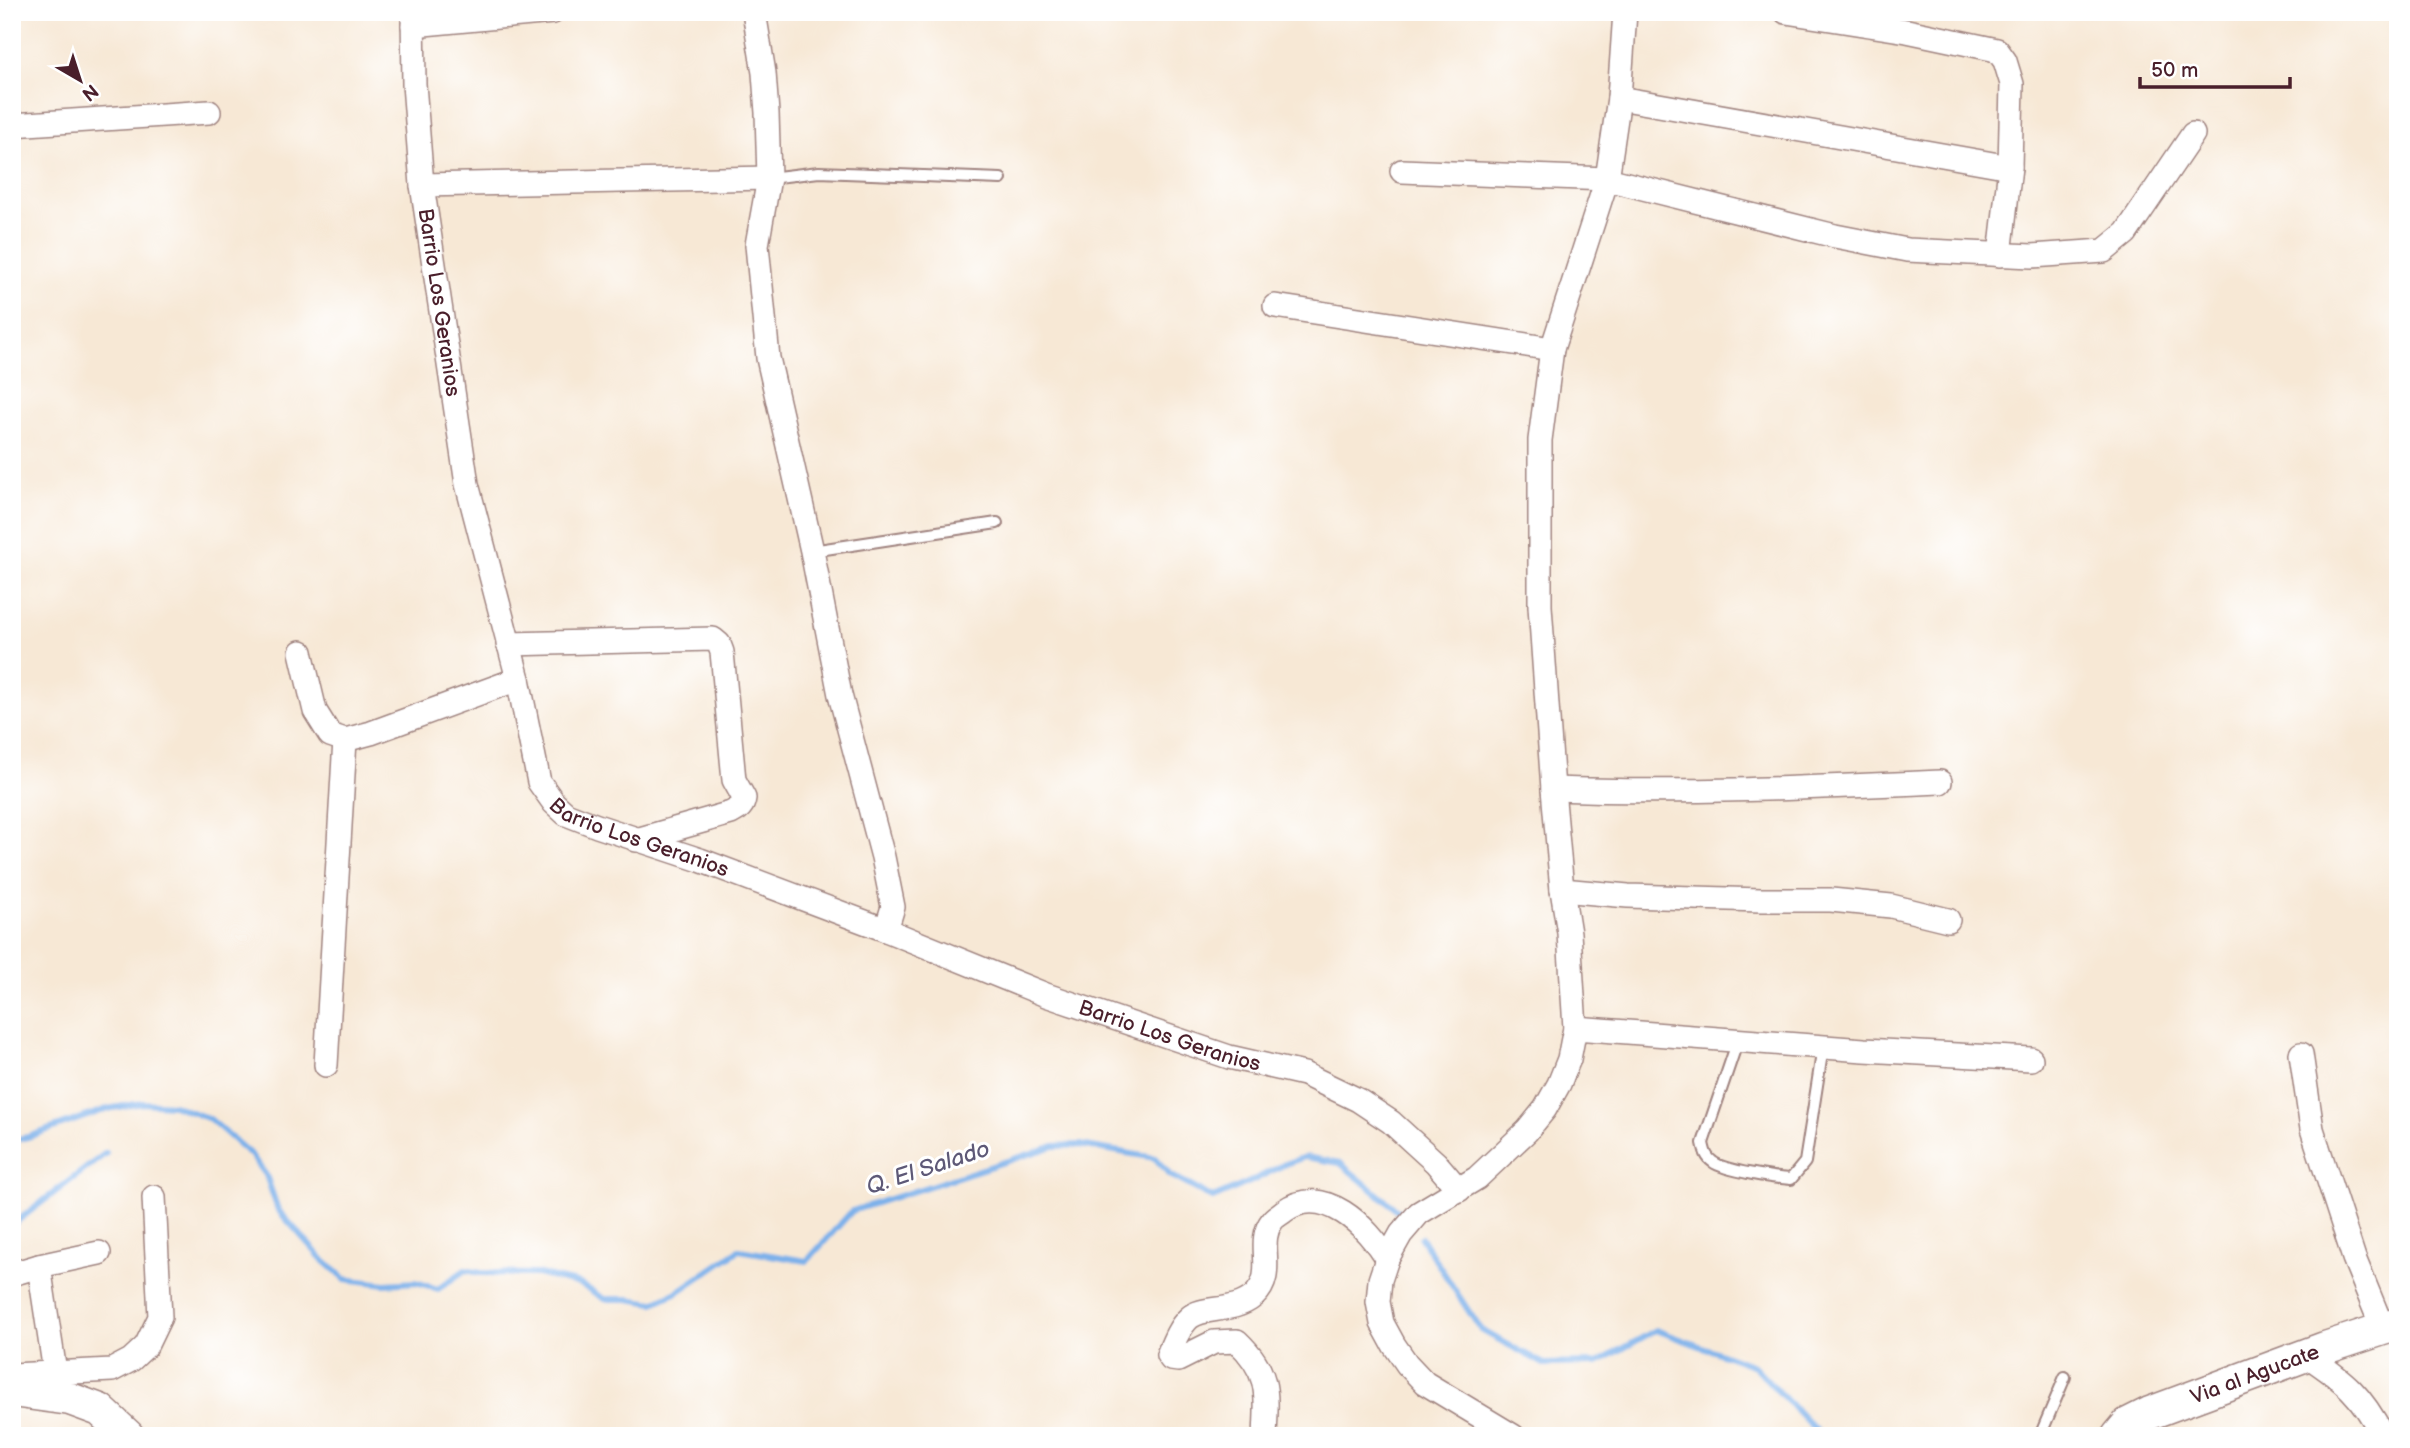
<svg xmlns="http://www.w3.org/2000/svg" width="2410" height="1448" viewBox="0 0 2410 1448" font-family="'Balsamiq Sans',sans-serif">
<rect width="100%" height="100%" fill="#fff"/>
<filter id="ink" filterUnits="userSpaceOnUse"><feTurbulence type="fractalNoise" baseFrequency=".0143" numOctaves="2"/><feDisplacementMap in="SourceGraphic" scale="14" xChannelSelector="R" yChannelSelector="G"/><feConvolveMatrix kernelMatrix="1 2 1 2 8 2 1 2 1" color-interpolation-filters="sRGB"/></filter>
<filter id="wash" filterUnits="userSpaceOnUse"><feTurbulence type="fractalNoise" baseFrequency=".00686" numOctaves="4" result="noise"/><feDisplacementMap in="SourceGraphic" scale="28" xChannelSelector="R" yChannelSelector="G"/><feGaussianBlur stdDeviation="1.57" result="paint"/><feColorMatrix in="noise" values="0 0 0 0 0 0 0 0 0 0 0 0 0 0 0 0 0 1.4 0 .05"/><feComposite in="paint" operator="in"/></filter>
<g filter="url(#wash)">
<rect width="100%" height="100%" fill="#f7e8d5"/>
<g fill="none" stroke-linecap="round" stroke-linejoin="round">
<g stroke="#7db1ea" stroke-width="6">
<polyline points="12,1140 28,1137 107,1109 142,1103 173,1105 210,1119 251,1155 266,1175 278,1210 321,1258 345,1279 385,1284 416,1282 438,1289 465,1270 481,1273 538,1274 580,1284 605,1299 628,1299 654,1303 679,1291 739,1250 807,1261 852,1211 1054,1146 1080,1145 1155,1158 1170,1175 1213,1198 1252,1181 1285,1164 1305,1157 1340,1163 1402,1214"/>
<polyline points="12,1225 106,1153"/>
<polyline points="1421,1238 1481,1330 1544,1364 1597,1363 1656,1330 1754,1366 1821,1436"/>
</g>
</g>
</g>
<g filter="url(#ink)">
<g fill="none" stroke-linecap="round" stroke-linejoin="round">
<g stroke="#a08480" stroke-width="14">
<g id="lane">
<polyline points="769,178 819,172 1001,179"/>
<polyline points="812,551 997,523"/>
<path d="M1738 1040 1703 1143C1705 1152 1706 1157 1713 1162 1725 1171 1775 1178 1791 1179L1805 1162 1823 1047"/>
<polyline points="2040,1436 2065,1377"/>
</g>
</g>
<g stroke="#a08480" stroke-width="26">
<g id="street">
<path id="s1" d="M413 12 414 84 422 185 467 484 518 679 539 782 554 803 566 814 597 826 700 860 886 930 1046 995 1229 1057 1304 1074 1358 1100 1391 1122 1436 1163 1459 1190"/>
<polyline points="754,12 764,73 767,113 769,178 757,245 768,358 812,551 840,695 883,857 893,907 886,930"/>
<polyline points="1786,12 1907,31 1997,50 2005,61 2012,84 2010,167 2000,255"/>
<polyline points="413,25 553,12"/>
<polyline points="1619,98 2010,167"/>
<polyline points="12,125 209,112"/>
<polyline points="1402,171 1607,179 1835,236 1907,250 2032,256 2104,251 2126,233 2193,134"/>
<polyline points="422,185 769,178"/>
<polyline points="1275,306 1552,349"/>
<path d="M508 644 713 639 719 644 722 652 734 780 744 798C743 807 738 809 731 813L636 840"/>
<polyline points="301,652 315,711 330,735 345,740 371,733 518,679"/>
<path d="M1553 789C1682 794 1811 788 1940 782"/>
<polyline points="1562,890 1628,896 1761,900 1831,900 1891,906 1948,920"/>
<polyline points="1575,1028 1864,1050 2031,1059"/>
<polyline points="2301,1054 2312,1129 2354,1258 2383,1329"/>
<polyline points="326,1065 345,740"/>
<polyline points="12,1274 39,1266"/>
<path d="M2306 1355C2345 1381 2361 1394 2383 1436"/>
<polyline points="55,1372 39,1266 99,1253"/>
<polyline points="12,1375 112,1370 131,1360 146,1346 160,1317 154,1197"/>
<path d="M1265 1436C1267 1393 1270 1372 1237 1341L1214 1342 1178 1360 1171 1359 1168 1355C1173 1343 1179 1327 1189 1318 1203 1305 1233 1314 1254 1296 1278 1274 1255 1243 1272 1221 1274 1217 1281 1214 1284 1211 1323 1182 1368 1227 1387 1259"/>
<polyline points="1513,1436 1425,1383 1407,1364 1394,1345 1382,1323 1378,1302 1380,1280 1387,1259 1401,1234 1419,1213 1477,1178 1527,1131 1545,1109 1559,1084 1569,1059 1575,1028 1569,933 1562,890 1553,789 1540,606 1540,440 1552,349 1607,179 1619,98 1625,12"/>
</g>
</g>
<g stroke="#a08480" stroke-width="35">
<g id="secondary">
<polyline points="12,1391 70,1399 100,1410 128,1436"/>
<path id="s2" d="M2118 1436 2128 1424 2150 1413 2325 1348 2398 1324"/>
</g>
</g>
<use href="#lane" stroke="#fff" stroke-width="10"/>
<use href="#street" stroke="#fff" stroke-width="23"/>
<use href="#secondary" stroke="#fff" stroke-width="32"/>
</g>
</g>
<g text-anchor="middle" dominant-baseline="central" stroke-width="6" stroke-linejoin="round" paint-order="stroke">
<g font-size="21" fill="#4a1f2b" stroke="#fff">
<text stroke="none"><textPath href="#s1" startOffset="292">Barrio Los Geranios</textPath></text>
<text stroke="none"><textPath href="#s1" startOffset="901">Barrio Los Geranios</textPath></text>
<text stroke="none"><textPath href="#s1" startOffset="1468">Barrio Los Geranios</textPath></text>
<text stroke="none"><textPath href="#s2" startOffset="152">Via al Agucate</textPath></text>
</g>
<g font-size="23" font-style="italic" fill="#5e5977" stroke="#fff">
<text transform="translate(928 1168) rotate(-18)">Q. El Salado</text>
</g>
</g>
<rect width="2410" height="1448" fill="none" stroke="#fff" stroke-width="42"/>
<g transform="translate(80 80) rotate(141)" stroke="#ffffff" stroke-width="5" paint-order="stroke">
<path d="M0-5L12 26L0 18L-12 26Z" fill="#4a1f2b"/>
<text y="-10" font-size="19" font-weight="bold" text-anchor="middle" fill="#4a1f2b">N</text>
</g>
<path d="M2140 77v10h150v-10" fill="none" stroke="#4a1f2b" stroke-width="3.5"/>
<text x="2151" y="77" font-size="21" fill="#4a1f2b" stroke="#ffffff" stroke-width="5" paint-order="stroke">50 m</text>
</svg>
